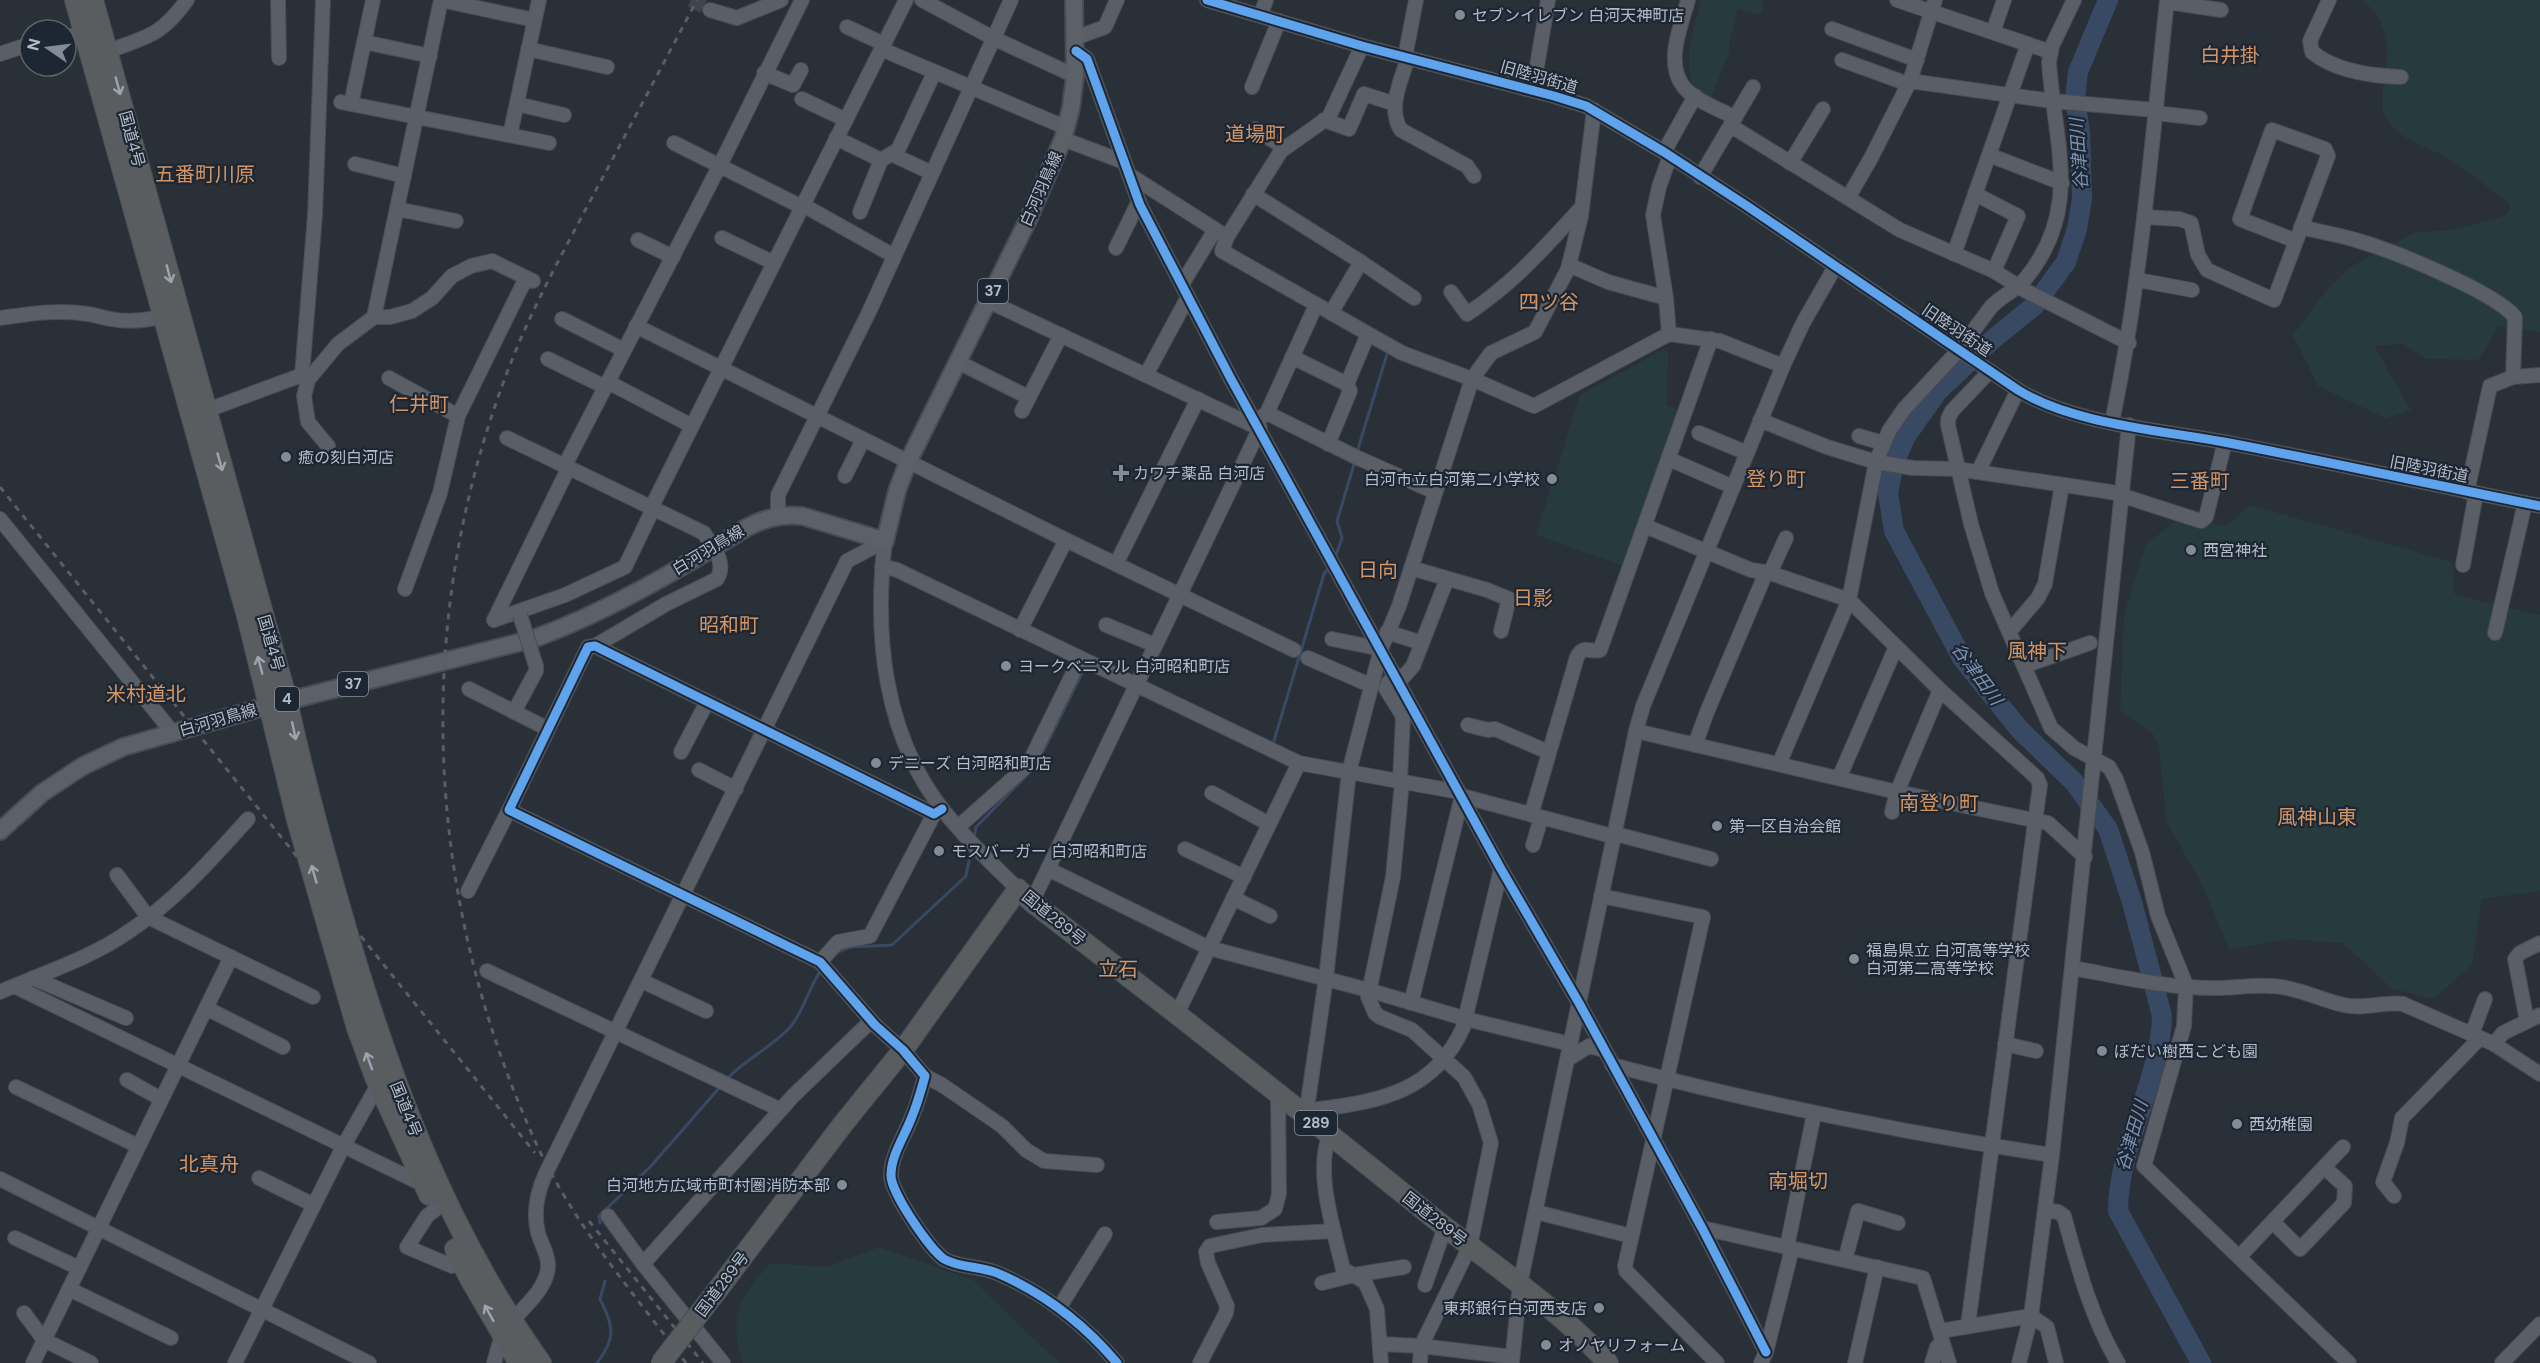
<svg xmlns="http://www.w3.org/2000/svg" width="2540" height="1363" viewBox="0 0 2540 1363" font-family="'DM Sans','Noto Sans JP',sans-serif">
<rect width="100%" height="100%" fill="#2a3038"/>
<g fill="#273a3e">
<path d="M1701 0H1760L1764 3 1761 15 1738 9 1730 41 1729 52 1711 98 1693 89C1684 52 1692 35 1701 0Z"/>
<path d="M2363 0H2540V332L2499 326 2478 360 2427 359 2403 344 2374 346 2411 410 2385 418 2318 386 2293 335 2326 291 2350 267 2416 232 2454 230 2504 216 2511 209 2509 203C2491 190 2475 176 2457 164 2435 147 2398 143 2385 116 2381 109 2382 97 2383 89 2389 50 2393 29 2363 0Z"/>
<polygon points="1664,349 1668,352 1667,405 1681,411 1622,565 1536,535 1580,395"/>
<polygon points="2250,505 2452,562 2455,595 2540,615 2540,891 2482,899 2472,965 2433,999 2391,988 2343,943 2286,939 2230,950 2202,885 2167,822 2159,749 2154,735 2120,710 2124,615 2146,544 2181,517 2227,526"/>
<path d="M879 1247 973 1280 1059 1363H743C728 1318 739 1295 771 1263L826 1267Z"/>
</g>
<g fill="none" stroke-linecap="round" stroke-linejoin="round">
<g stroke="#384963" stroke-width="3">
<polyline points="1357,452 1387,354"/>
<polyline points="1335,558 1342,538 1337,521 1355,461"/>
<polyline points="1273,744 1324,574 1330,566"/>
<polyline points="1031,771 1036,766 1086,665"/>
<polyline points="974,837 976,827 1027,775"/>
<polyline points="836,953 850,947 892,945 966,876 971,850"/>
<path d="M727 1079C745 1059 773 1047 791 1026 804 1011 809 986 822 969"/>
<polyline points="600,1223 599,1216 651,1166 720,1087"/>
<path d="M597 1363C617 1337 613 1326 600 1299L605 1281"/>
</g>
<path stroke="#384963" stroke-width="20" d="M2108 0 2078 72 2075 98 2080 133 2082 199 2077 229 2066 262 2034 306 1992 340 1938 391 1906 436 1894 463 1888 493 1894 531 1962 658 2020 730 2074 782 2108 829 2132 902 2162 1016C2160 1083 2118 1144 2118 1211L2201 1363"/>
<polyline stroke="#3f454e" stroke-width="14" stroke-dasharray="14 7" stroke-linecap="butt" points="691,0 710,10"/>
<g stroke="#484c53" stroke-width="16">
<g id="minor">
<polyline points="278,0 279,58"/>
<polyline points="441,0 534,20"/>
<polyline points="922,0 993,38 1075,76"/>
<path d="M1207 0 1362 46 1554 96 1586 106 1664 152 1747 206 2018 390C2073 424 2159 430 2224 442 2329 462 2435 485 2540 506"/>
<path d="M1688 0C1681 26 1665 62 1683 86 1694 101 1720 109 1735 118"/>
<polyline points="1897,0 2051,52"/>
<path d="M2329 0 2310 41 2312 52C2335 71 2372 76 2401 77"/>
<polyline points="2167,2 2221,10"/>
<polyline points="710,10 737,18 781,0"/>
<polyline points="1261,14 1266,0"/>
<polyline points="847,27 884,44"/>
<polyline points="1832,29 1917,60"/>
<polyline points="1993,32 2004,0"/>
<polyline points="66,37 84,34"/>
<polyline points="1075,38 1105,27 1117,0"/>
<polyline points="364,42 430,56"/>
<polyline points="1362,46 1329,117 1281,151 1227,237 1222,251 1402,353 1472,379 1534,406 1669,334 1720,341 1783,366"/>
<polyline points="528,49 607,67"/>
<polyline points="881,49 1067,128"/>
<path d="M109 51C148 36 161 36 187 0"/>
<polyline points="1076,51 1087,59 1140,205 1231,379 1501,869 1579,1003 1702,1228 1766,1352"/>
<polyline points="0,54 30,44"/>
<polyline points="1405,57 1416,0"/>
<path d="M1408 58C1401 80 1387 109 1401 130L1467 166 1474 176"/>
<polyline points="1842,60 1908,84"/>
<polyline points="764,73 793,85 801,70"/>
<polyline points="1910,81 2052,101 2155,110"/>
<polyline points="1252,87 1279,21"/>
<polyline points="1533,90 1548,0"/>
<polyline points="802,99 846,120"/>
<polyline points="341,102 549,143"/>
<polyline points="351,104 373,0"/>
<polyline points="517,104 564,115"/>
<polyline points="2155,113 2200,118"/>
<polyline points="1324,120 1349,129 1364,94 1395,104"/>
<polyline points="1731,126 1900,230 1994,271 2026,291 2129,343"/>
<polyline points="1255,129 1285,148"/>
<polyline points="510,135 539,0"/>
<polyline points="836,138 881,160"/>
<polyline points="1063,139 1124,162"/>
<polyline points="674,143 802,207"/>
<polyline points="1664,152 1695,96"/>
<polyline points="891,154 932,173"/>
<polyline points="1989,155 2062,183"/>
<polyline points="1790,163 1823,109"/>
<polyline points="355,164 404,176"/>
<polyline points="1131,176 1227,237"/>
<polyline points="1700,177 1753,87"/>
<polyline points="1253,194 1361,262 1414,298"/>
<polyline points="1975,194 2018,216 1994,271"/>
<polyline points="1848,198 1871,158 1910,81 1935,0"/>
<polyline points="803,205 894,256"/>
<polyline points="397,209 456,221"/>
<polyline points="860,212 881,160 898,150 934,73"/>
<polyline points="2144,217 2179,219 2191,223 2198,255 2207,270 2274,300 2328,156 2325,149 2272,130 2240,219 2296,241"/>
<path d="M2301 227C2320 232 2340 235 2359 241 2393 251 2495 292 2515 317L2513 377"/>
<polyline points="722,238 774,263"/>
<polyline points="638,240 673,257"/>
<polyline points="1116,248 1139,201"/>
<polyline points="1954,254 2028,44"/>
<polyline points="1569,265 1608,282 1666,298"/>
<polyline points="2138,280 2192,290"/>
<polyline points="1182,284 1215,230"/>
<path d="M1451 292 1467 314C1515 282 1543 249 1582 207"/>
<polyline points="988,301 1252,425 1267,413 1316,305"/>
<polyline points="1331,313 1361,262"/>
<polyline points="374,317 441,0"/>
<path d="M0 318C29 314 59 309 88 314 96 315 103 318 111 319 131 323 151 320 171 314"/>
<polyline points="562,319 624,350"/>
<polyline points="636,326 1066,540 1294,650"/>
<polyline points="1669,334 1666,298 1653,215 1659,187 1670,156"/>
<polyline points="1292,357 1347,384 1350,391 1328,444"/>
<polyline points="548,359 605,387"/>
<polyline points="958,362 1028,397"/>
<polyline points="1990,371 1952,411 1948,419 1948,425 1971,524 1992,593 2051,728 2074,748 2109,767 2116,779 2142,852 2158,916 2186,985 2184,1026 2144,1166 2349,1363"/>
<polyline points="302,375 315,215 323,0"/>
<polyline points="1146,375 1188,297"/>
<polyline points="389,378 458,416"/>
<polyline points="608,382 692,426"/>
<polyline points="1347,384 1368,334"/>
<polyline points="205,411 302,375 308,380"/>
<polyline points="1022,411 1061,335"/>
<polyline points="1267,413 1358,458 1435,492"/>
<polyline points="1760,420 1827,447 1876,462 1913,468 1957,469 2111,492 2201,521 2206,517 2225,442"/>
<path d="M2112 422C2141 283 2152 141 2167 0"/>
<polyline points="1699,433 1747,453"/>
<polyline points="1859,436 1883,443"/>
<path d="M507 438 704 533C713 548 727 562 717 579L666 604 595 646"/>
<polyline points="328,446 308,422 304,396 308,380 338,344 374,317 390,317 412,311 432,298 452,276 471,266 492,261 533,281"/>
<polyline points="1669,459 1733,487"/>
<polyline points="565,465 720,165 802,0"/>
<polyline points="1978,472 2018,390"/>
<polyline points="845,476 863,440"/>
<polyline points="2467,492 2490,386 2513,377 2540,375"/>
<polyline points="651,508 906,0"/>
<polyline points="778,516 778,495 869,312 1011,0"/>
<polyline points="0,519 173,733"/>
<polyline points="1645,526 1751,570 1770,573 1786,538"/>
<path d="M885 541C874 633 883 734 943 810 965 838 992 864 1018 889"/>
<polyline points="1116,564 1198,399"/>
<polyline points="2463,565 2476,493"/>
<polyline points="882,566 897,570 1299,763 1459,792"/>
<polyline points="1411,568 1487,590 1509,599 1501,631"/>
<polyline points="405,589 440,493 458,416 526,278"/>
<polyline points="494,620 565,595 625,567 653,509"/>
<polyline points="494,620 569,467"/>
<polyline points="1106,625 1155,645"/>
<polyline points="1020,630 1066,540"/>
<polyline points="1387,632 1422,643"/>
<polyline points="2009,632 2038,598 2045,584 2062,485"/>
<polyline points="2495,633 2525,503"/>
<polyline points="1332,639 1381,649"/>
<polyline points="1308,658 1372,686"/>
<polyline points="2024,666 2090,643"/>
<polyline points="1396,675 1388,683 1386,689 1403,716 1400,781"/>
<polyline points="1399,682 1413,666 1447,579"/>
<polyline points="469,689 548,729"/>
<polyline points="514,712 536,671 536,666"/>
<polyline points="1468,725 1488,730 1495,729 1548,752"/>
<polyline points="1636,731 1897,792 2048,823 2085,857"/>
<polyline points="1695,745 1707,712 1765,575 1770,573 1849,600 1940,690 2037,778 2040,785 1968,1325"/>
<polyline points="681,752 707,702"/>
<path d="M1779 764 1849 600 1876 462 1889 431 1904 409 1959 350 1991 307C2002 295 2016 291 2026 278 2083 208 2054 142 2049 62L2052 46 2074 0"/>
<polyline points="699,770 736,789"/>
<polyline points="1839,778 1896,647"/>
<polyline points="1402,782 1393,877 1368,997 1375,1013 1380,1017 1412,1030 1464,1077 1479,1104 1491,1143 1470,1246 1421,1346 1420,1363"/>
<polyline points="1212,793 1269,824"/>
<polyline points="1462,796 1608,835 1616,834 1711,859"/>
<path d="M942 809 934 814 595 646 588 647 509 810 820 962 875 1025 903 1050 925 1076C921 1091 917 1105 911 1119 904 1137 891 1156 891 1175 890 1191 930 1250 944 1259 959 1268 981 1266 997 1273 1044 1293 1084 1324 1117 1363"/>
<polyline points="1892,812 1897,792 1940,690"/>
<path d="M1531 815 1577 657C1584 644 1589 653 1600 650L1711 339"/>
<polyline points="958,827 1028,765 1080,659"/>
<polyline points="1533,845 1541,818"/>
<polyline points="1185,849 1244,877"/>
<polyline points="1048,869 1209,948 1368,990 1470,1020 1570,1044"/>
<polyline points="117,875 148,917 313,997"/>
<polyline points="468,891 509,810"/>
<polyline points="1601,896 1703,917 1625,1266 1626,1271 1717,1363"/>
<polyline points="1233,898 1270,916"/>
<polyline points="1032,902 1260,428"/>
<polyline points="820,962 838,942 870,936 934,814"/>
<path d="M2072 968C2118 976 2166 988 2214 988 2238 988 2263 983 2287 988 2307 992 2325 1001 2344 1005 2364 1010 2384 1001 2403 1004L2494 1044 2540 1074"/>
<polyline points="487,971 781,1110"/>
<polyline points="33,978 126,1018"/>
<polyline points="642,981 706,1011"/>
<polyline points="14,986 416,1181 421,1180"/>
<path d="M0 992C41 974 91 958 128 932 174 902 211 860 248 819"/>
<polyline points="1411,1003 1462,796"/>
<polyline points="206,1008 283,1047"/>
<polyline points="1177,1014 1299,763"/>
<polyline points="2527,1021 2515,959 2520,953 2540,943"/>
<polyline points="2472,1034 2485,999"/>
<polyline points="2005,1044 2036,1051"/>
<polyline points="2494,1044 2503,1033 2540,1015"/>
<polyline points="1568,1059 1589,1046 1604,1050"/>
<path d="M1612 1065C1757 1103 1904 1133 2052 1155"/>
<polyline points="925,1076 942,1085 1002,1126 1026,1150 1044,1161 1097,1165"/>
<polyline points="127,1080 161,1099"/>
<polyline points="16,1087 138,1146"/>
<polyline points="1306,1115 1326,978 1349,772 1381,649 1399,606 1472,379 1491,353 1535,332 1568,269 1581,216 1594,110"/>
<path d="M1315 1122 1319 1109C1382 1101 1434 1091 1463 1028L1501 869"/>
<path d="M1330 1134C1314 1171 1334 1230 1343 1269L1365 1282 1377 1309 1381 1363"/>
<polyline points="259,1178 314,1205"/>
<polyline points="0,1179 369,1363"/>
<polyline points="2394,1196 2383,1182 2397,1143 2402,1118 2480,1038"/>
<polyline points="436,1209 427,1216 407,1247 452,1266 463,1264"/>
<path d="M2045 1210 2058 1212 2064 1216C2078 1267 2091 1317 2118 1363"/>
<polyline points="1536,1212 1631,1236"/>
<polyline points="608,1216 643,1264 723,1363"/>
<polyline points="1217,1222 1261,1218 1275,1209 1279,1194 1278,1091"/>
<polyline points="2273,1222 2300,1249 2344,1203 2345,1186 2324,1167"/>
<polyline points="1702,1228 1923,1278 1949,1363"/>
<polyline points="15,1238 79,1268"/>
<polyline points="1787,1247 1814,1114"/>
<polyline points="2239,1257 2343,1147"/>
<polyline points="1845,1260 1858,1211 1898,1223"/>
<polyline points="643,1264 793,1096 871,1021"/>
<polyline points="1322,1283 1354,1275 1404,1267"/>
<polyline points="1425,1285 1445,1227"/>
<polyline points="69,1289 171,1338"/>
<polyline points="1059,1308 1105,1234"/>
<polyline points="24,1313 44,1340 91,1363"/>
<polyline points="1940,1331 2031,1316 2047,1327 2056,1363"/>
<polyline points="1380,1344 1421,1346 1512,1357"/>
<polyline points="33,1363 231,957"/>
<polyline points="235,1363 344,1145 378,1085"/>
<path d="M494 1363C497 1354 498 1345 502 1337 513 1313 541 1298 547 1273 551 1259 542 1246 538 1233 533 1212 537 1193 545 1175L847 561 885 541"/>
<polyline points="1200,1363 1226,1313 1227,1306 1208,1263 1206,1252 1210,1246 1262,1235 1334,1231"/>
<polyline points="1512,1363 1520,1284 1636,731 1643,706 1783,366 1803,323 1835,267"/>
<polyline points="1761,1363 1766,1352 1792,1249"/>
<polyline points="1855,1363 1877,1267"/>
<polyline points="1932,1363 1937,1347 1943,1345"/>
<polyline points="2019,1363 2031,1316 2052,1155 2129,425"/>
<polyline points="2502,1363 2540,1324"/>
</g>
</g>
<g stroke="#484c55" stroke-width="20">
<path id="major" d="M0 831 42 793 83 766 123 747 271 705 533 639C609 611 678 570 746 528 765 518 781 514 802 516L885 541 897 491 908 462 1028 220 1063 139 1071 108 1075 76 1074 0"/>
</g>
<g stroke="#474c53" stroke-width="22">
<g id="highway">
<polyline points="75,0 247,616 297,820 357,1028 375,1077 429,1195"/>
<path d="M93 0 287 700C303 775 323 848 344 921 389 1077 446 1230 541 1363"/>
<polyline points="455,1249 470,1279 519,1363"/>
<path d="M716 1292 843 1124 903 1050 1018 889 1032 902C1166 1005 1299 1109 1431 1216 1491 1264 1556 1306 1608 1363"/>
</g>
</g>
<use href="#minor" stroke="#5a5e66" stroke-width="14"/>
<use href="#major" stroke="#5c6168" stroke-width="16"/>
<use href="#highway" stroke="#5a5d60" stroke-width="20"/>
<g stroke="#595d64" stroke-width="3" stroke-dasharray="6 6" stroke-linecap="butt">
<polyline points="0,487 535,1153"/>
<polyline points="589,1221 703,1363"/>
<path d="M686 1363C634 1294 572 1222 536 1143 424 897 411 623 508 370 530 312 560 258 589 203 625 136 661 68 697 0"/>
</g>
<g stroke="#484c53" stroke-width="16" stroke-linecap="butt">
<polyline id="minor-bridge" points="520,615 536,666"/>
</g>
<g stroke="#474c53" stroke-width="22" stroke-linecap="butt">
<polyline id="highway-bridge" points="661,1363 716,1292"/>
</g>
<use href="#minor-bridge" stroke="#5a5e66" stroke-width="14"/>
<use href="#highway-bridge" stroke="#5a5d60" stroke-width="20"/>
<g stroke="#1d2633" stroke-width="13">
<g id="cycleway">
<path d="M1207 0 1362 46 1554 96 1586 106 1664 152 1747 206 2018 390C2073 424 2159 430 2224 442 2329 462 2435 485 2540 506"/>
<polyline points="1076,51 1087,59 1140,205 1231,379 1501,869 1579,1003 1702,1228 1766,1352"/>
<path d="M942 809 934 814 595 646 588 647 509 810 820 962 875 1025 903 1050 925 1076C921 1091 917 1105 911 1119 904 1137 891 1156 891 1175 890 1191 930 1250 944 1259 959 1268 981 1266 997 1273 1044 1293 1084 1324 1117 1363"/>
</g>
</g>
<use href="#cycleway" stroke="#60a3ed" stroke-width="9"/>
</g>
<defs><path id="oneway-shaft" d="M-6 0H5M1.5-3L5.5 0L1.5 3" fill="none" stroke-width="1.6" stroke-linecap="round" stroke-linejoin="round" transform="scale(1.5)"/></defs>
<g stroke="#9ea4af">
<use href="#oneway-shaft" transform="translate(118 86) rotate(75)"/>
<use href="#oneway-shaft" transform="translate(169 274) rotate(75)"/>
<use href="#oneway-shaft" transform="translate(220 462) rotate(74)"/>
<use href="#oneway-shaft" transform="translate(260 665) rotate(-105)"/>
<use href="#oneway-shaft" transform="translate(294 731) rotate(78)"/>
<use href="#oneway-shaft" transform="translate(314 874) rotate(-106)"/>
<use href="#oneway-shaft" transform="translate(369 1061) rotate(-110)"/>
<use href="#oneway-shaft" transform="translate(489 1313) rotate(-119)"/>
</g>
<g fill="#848b96" stroke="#1d2633" stroke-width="2">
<circle cx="1460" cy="15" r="6"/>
<circle cx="286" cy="457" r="6"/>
<path d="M1118 464h6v6h6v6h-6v6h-6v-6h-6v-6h6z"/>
<circle cx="1552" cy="479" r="6"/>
<circle cx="2191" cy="550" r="6"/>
<circle cx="1006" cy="666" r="6"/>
<circle cx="876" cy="763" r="6"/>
<circle cx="1717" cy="826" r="6"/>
<circle cx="939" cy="851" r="6"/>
<circle cx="1854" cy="959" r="6"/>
<circle cx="2102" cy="1051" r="6"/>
<circle cx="2237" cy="1124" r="6"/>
<circle cx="842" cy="1185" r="6"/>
<circle cx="1599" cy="1308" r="6"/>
<circle cx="1546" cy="1345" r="6"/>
</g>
<g text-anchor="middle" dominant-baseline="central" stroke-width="4.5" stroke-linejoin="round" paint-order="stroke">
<g fill="#1d2633" stroke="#878f9c" stroke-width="1.5">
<rect x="978" y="279" width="30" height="24" rx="4.5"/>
<rect x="338" y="672" width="30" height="24" rx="4.5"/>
<rect x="275" y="687" width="24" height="24" rx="4.5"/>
<rect x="1295" y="1111" width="42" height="24" rx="4.5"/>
</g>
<g font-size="15" font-weight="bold" fill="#b4bcc9">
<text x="993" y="291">37</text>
<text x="353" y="684">37</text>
<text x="287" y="699">4</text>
<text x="1316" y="1123">289</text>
</g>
<g font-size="16" fill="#b4bcc9" stroke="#1d2633" text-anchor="start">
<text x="1472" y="15">セブンイレブン 白河天神町店</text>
<text x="298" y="457">癒の刻白河店</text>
<text x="1133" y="473">カワチ薬品 白河店</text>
<text x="1540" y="479" text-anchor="end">白河市立白河第二小学校</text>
<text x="2203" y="550">西宮神社</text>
<text x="1018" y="666">ヨークベニマル 白河昭和町店</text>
<text x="888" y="763">デニーズ 白河昭和町店</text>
<text x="1729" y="826">第一区自治会館</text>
<text x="951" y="851">モスバーガー 白河昭和町店</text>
<text x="1866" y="950">福島県立 白河高等学校<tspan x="1866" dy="18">白河第二高等学校</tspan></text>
<text x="2114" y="1051">ぼだい樹西こども園</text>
<text x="2249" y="1124">西幼稚園</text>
<text x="830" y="1185" text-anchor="end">白河地方広域市町村圏消防本部</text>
<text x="1587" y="1308" text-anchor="end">東邦銀行白河西支店</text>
<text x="1558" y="1345">オノヤリフォーム</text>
</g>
<g font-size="16" fill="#b4bcc9" stroke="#1d2633">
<text transform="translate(1539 77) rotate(16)">旧陸羽街道</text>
<text transform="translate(132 139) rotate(75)">国道4号</text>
<text transform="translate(1041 189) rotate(-66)">白河羽鳥線</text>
<text transform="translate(1957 330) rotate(34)">旧陸羽街道</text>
<text transform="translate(2429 469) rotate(11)">旧陸羽街道</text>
<text transform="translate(708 550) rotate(-31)">白河羽鳥線</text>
<text transform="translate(271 643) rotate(74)">国道4号</text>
<text transform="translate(218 720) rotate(-16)">白河羽鳥線</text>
<text transform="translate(1054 918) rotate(39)">国道289号</text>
<text transform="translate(406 1109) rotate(68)">国道4号</text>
<text transform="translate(1435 1219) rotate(38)">国道289号</text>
<text transform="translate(722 1284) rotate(-53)">国道289号</text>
</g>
<g font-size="18" font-style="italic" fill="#7c92b1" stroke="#1d2633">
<text transform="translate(2079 154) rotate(-94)">谷津田川</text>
<text transform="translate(1977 674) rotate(54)">谷津田川</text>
<text transform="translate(2132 1136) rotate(-74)">谷津田川</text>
</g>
<g font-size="20" fill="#d59563" stroke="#1d2633">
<text x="2230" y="55">白井掛</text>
<text x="1255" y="134">道場町</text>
<text x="205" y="174">五番町川原</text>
<text x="1549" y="302">四ツ谷</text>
<text x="419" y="404">仁井町</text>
<text x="1776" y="479">登り町</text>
<text x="2200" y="481">三番町</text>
<text x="1378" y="570">日向</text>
<text x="1533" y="598">日影</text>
<text x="729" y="625">昭和町</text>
<text x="2037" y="651">風神下</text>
<text x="146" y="694">米村道北</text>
<text x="1939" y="803">南登り町</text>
<text x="2317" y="817">風神山東</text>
<text x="1118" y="969">立石</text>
<text x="209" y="1164">北真舟</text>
<text x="1798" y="1181">南堀切</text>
</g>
</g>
<g transform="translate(48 48) rotate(284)"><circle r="28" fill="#1d2633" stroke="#59626f" stroke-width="1.5"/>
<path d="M0-4.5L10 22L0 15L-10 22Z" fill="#848b96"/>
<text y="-9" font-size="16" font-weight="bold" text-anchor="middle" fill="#b4bcc9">N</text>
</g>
</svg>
